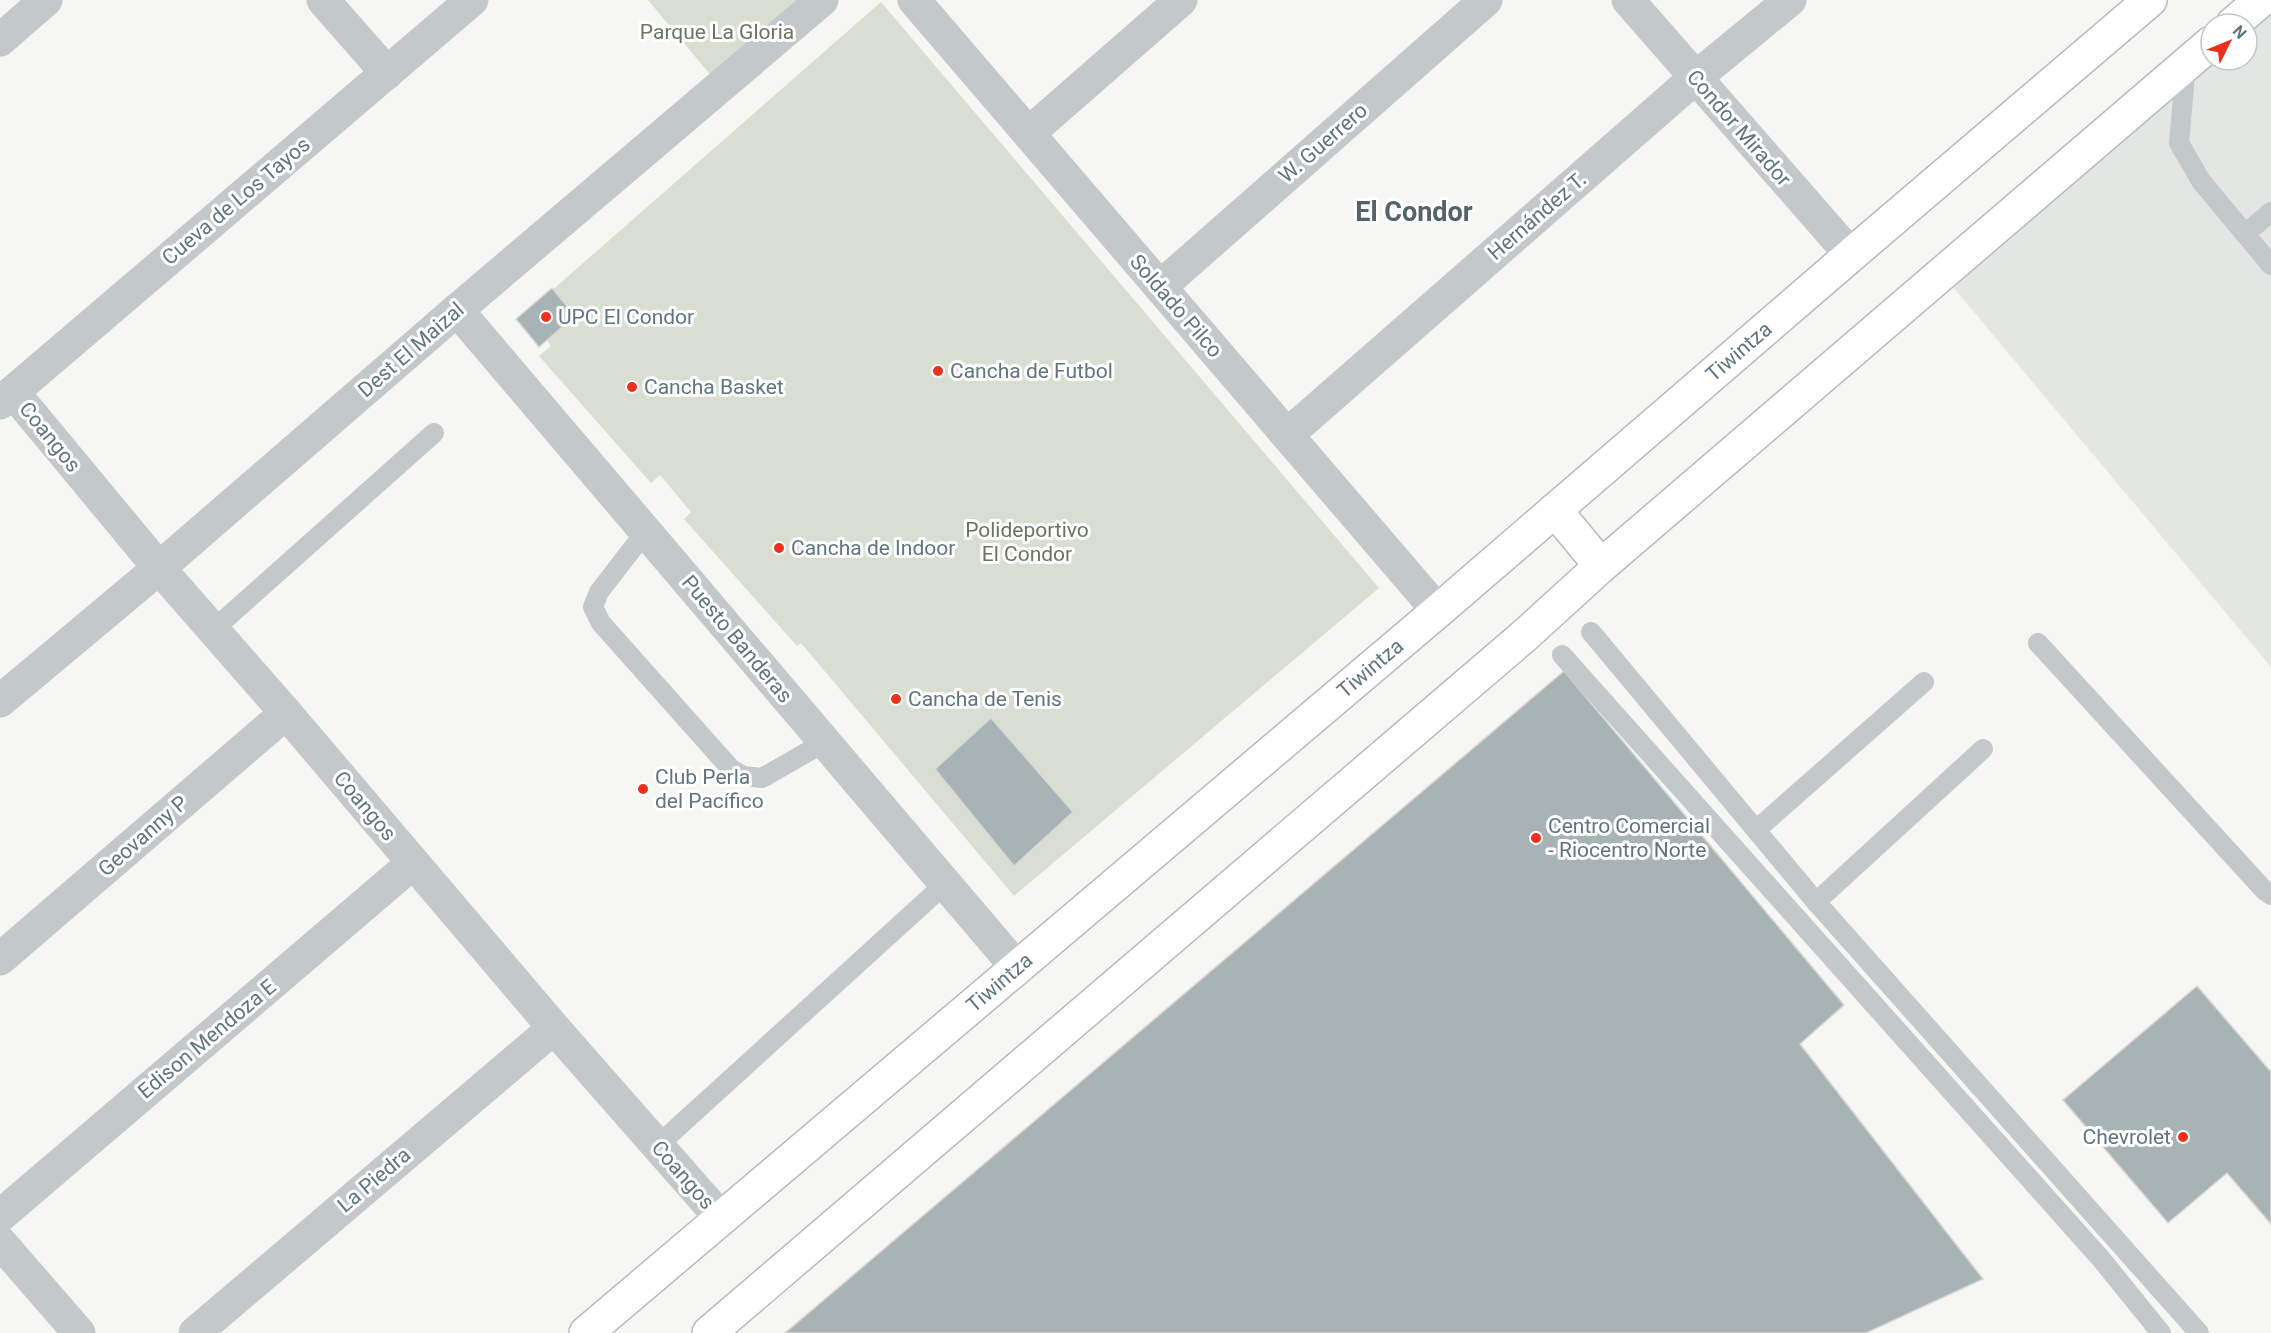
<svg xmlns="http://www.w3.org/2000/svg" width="2271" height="1333" viewBox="0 0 2271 1333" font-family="Roboto,sans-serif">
<rect width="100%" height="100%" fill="#f6f6f3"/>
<polygon fill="#e4e6e4" points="2271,0 2271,667 1949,282 2211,60 2247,60 2247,24"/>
<g fill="#d9ded3">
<polygon points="648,0 806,0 713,78"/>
<polygon points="881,2 1379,588 1014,896 801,643 797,646 684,519 691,512 660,475 651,483 539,356 551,346 525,314"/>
</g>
<g fill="#a8b3b6" stroke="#d8d7d5" stroke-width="1.5">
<polygon points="552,288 575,316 539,347 516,319"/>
<polygon points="1564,671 1844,1005 1800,1044 1983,1279 1866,1333 785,1333"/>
<polygon points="991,718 1073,812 1014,866 935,769"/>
<polygon points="2197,986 2271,1072 2271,1224 2227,1173 2168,1223 2063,1100"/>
</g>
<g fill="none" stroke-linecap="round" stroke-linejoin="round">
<g stroke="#b5bcbf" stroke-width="36">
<g id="secondary">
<polyline points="2233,24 2261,0"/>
<polyline points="1555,510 1601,566"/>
<path id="s1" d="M586 1333 1438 611 1851 255 2150 0"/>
<polyline points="709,1333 1523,637 1601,566 2211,43"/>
</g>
</g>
<g stroke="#c3c8ca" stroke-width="20">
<polyline points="2186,64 2179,143 2201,181 2271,265"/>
<polyline points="2245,234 2271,212"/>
<polyline points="646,531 599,592 593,607 601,623 731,769 743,776 762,778 825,742"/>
<polyline points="213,630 434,433"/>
<polyline points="1591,632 1816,902 2199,1333"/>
<polyline points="2038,643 2265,891 2271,895"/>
<polyline points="1562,655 2102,1260 2161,1333"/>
<polyline points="1756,830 1924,682"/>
<polyline points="1816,902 1983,749"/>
<polyline points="657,1146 945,884"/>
</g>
<g stroke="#c3c8ca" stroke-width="33">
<polyline points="323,0 387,73"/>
<polyline points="914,0 1438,611"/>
<polyline points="1628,0 1851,255"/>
<polyline points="0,40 46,0"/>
<polyline points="1029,133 1181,0"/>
<polyline points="1160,287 1486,0"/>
<polyline points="457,310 1018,969"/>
<polyline points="13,392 159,568 286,713 554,1028 721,1218"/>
<polyline points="0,403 472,0"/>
<polyline points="1287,435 1695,78 1790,0"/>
<polyline points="0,701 159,568 457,310 822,0"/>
<polyline points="0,959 286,713"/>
<polyline points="0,1216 413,863"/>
<polyline points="0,1242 79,1333"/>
<polyline points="195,1333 554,1028"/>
</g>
<use href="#secondary" stroke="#fff" stroke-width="33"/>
</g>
<g fill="#ec301d" stroke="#fff" stroke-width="2">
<circle cx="546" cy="317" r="6"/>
<circle cx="938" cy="371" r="6"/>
<circle cx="632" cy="387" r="6"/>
<circle cx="779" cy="548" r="6"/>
<circle cx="896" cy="699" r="6"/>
<circle cx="643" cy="789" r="6"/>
<circle cx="1536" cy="838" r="6"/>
<circle cx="2183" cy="1137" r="6"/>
</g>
<g text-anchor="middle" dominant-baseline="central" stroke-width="6" stroke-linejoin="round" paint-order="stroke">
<g font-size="21" fill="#67775f" stroke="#fff">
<text x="717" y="32">Parque La Gloria</text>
<text x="1027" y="530">Polideportivo<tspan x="1027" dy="24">El Condor</tspan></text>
</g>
<g font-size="21" fill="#60767f" stroke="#fff">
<text transform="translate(1739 128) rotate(49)">Condor Mirador</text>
<text transform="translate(1323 143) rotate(-41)">W. Guerrero</text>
<text transform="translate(236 201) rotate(-40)">Cueva de Los Tayos</text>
<text transform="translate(1537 216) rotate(-41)">Hernández T.</text>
<text transform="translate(1176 306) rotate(49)">Soldado Pilco</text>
<text transform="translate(411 350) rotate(-41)">Dest El Maizal</text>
<text stroke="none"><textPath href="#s1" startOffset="1514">Tiwintza</textPath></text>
<text transform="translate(50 437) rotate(51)">Coangos</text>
<text transform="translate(737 639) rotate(50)">Puesto Banderas</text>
<text stroke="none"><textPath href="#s1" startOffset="1028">Tiwintza</textPath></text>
<text transform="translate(365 806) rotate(50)">Coangos</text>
<text transform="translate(143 836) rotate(-41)">Geovanny P</text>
<text stroke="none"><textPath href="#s1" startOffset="542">Tiwintza</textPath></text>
<text transform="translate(207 1039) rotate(-40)">Edison Mendoza E</text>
<text transform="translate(683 1175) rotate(49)">Coangos</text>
<text transform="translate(374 1180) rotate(-40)">La Piedra</text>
</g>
<g font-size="21" fill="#60767f" stroke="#fff" text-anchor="start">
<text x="558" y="317">UPC El Condor</text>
<text x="950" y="371">Cancha de Futbol</text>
<text x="644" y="387">Cancha Basket</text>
<text x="791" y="548">Cancha de Indoor</text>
<text x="908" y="699">Cancha de Tenis</text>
<text x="655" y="777">Club Perla<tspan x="655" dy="24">del Pacífico</tspan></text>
<text x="1548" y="826">Centro Comercial<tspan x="1548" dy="24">- Riocentro Norte</tspan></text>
<text x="2171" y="1137" text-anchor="end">Chevrolet</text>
</g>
<g font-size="27" font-weight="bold" fill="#52636a" stroke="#fff">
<text x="1414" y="212">El Condor</text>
</g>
</g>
<g transform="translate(2229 42) rotate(47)"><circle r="28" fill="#ffffff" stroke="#bfc8cc" stroke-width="1.5"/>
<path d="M0-4.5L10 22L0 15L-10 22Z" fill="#ec301d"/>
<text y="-9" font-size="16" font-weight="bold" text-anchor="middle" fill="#60767f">N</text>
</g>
</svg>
